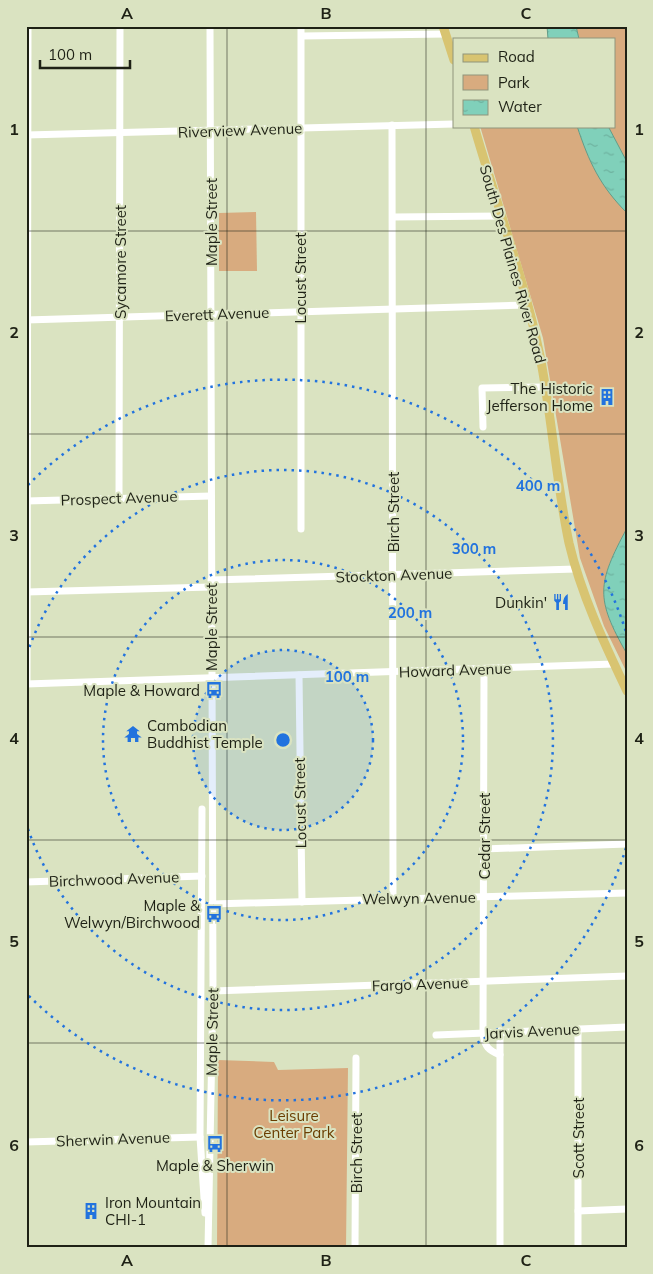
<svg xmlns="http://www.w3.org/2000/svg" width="653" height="1274" viewBox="0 0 653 1274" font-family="Mulish,sans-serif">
<defs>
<pattern id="water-ripples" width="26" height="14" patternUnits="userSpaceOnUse" patternTransform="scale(1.25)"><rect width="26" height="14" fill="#80d0ba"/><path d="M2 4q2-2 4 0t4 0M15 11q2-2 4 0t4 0" fill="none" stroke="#6eb29f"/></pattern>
</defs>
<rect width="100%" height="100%" fill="#dae3c1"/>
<g fill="#d8ab7f">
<polygon points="576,26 627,26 627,673 604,626 580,558 543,338 480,126 614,126 614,39 579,39"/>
<polygon points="256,212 257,271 219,271 219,213"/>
<polygon points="218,1060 274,1062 278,1070 348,1068 346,1248 217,1248"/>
</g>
<g fill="url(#water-ripples)" stroke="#639c88">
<polygon points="547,26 576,26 579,39 548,39"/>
<path d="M577 126H608L627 162V213C600 186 589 162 577 126Z"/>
<path d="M627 528V654C595 598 597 584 627 528Z"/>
</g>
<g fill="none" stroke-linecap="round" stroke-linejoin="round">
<g stroke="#fff" stroke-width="7">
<polyline points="302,36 446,34"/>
<polyline points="392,125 393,898"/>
<polyline points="26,135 454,124"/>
<polyline points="393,217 501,216"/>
<polyline points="26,320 527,305"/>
<polyline points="483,427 482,388 545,387"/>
<polyline points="119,498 120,26"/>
<polyline points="26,501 211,496"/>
<polyline points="301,529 301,26"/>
<polyline points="211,580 576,569"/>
<polyline points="26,592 211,587"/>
<path d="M484 669 483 1034C485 1047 488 1050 500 1055"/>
<polyline points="299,675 302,902"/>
<polyline points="26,684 614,664"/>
<polyline points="27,684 28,26"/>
<polyline points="202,809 200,1137 205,1213"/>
<polyline points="483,849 627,844"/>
<polyline points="26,882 202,876"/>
<polyline points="212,904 627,893"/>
<polyline points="213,991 627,976"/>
<polyline points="578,1029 578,1248"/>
<polyline points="436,1035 627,1027"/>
<polyline points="26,1142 200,1137"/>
<polyline points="578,1211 627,1209"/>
<polyline points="208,1248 213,991 210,26"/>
<polyline points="355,1248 356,1058"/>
<polyline points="500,1248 500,1031"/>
</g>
<g stroke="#d8c471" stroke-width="9">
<polyline points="443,26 454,60"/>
<path d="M474 126C496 202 524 278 540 356 552 418 556 481 569 543 581 594 604 643 627 691"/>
</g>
</g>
<path fill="none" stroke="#1e2115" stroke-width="1" stroke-opacity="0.55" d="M227 26V1248M426 26V1248M26 231H627M26 434H627M26 637H627M26 840H627M26 1043H627"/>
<circle cx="283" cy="740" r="90" fill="#2273de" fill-opacity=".12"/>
<g fill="none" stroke="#2273de" stroke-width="2.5" stroke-dasharray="2.5 5">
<circle cx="283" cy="740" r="90"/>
<circle cx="283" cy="740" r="180"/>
<path d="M27 654A270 270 0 1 1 27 826"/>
<path d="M626 848A360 360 0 0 1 28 995M28 485A360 360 0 0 1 626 632"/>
</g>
<defs>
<g id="building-bare" transform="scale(1.35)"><path d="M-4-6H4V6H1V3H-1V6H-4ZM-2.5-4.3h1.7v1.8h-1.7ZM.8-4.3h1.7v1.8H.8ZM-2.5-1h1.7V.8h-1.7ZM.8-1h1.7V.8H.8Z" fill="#2273de" stroke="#dae3c1" stroke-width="2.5" paint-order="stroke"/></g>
<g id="restaurant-bare" transform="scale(1.35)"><path d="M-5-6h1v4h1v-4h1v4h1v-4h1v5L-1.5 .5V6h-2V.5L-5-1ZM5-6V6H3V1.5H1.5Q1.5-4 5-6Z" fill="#2273de" stroke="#dae3c1" stroke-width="2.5" paint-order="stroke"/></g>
<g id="bus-bare" transform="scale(1.35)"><path d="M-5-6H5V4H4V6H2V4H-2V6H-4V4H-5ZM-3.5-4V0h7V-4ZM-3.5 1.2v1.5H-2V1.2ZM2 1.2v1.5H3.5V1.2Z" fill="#2273de" stroke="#dae3c1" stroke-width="2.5" paint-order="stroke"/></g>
<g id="temple-bare" transform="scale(1.35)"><path d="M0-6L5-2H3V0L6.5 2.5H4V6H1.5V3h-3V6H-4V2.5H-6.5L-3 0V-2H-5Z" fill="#2273de" stroke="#dae3c1" stroke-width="2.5" paint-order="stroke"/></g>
</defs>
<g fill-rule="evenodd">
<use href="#building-bare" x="607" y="397"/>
<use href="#restaurant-bare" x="561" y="602"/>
<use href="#bus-bare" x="214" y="690"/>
<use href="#temple-bare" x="133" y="734"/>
<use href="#bus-bare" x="214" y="914"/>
<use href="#bus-bare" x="215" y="1144"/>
<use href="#building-bare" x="91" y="1211"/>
</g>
<g text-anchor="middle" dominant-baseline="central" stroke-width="4" stroke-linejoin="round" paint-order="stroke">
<g font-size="15" fill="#1e2115" stroke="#dae3c1">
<text transform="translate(240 130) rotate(-2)">Riverview Avenue</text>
<text transform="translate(211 222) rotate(-90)">Maple Street</text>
<text transform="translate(120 262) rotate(-90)">Sycamore Street</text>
<text transform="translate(513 264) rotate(74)">South Des Plaines River Road</text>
<text transform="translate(300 278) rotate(-90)">Locust Street</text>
<text transform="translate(217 314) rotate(-2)">Everett Avenue</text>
<text transform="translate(119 498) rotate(-2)">Prospect Avenue</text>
<text transform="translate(393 512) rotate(-90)">Birch Street</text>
<text transform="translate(394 575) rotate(-2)">Stockton Avenue</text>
<text transform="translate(211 627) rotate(-90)">Maple Street</text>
<text transform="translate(455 670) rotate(-2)">Howard Avenue</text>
<text transform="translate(300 803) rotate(-91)">Locust Street</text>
<text transform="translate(484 836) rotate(-90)">Cedar Street</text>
<text transform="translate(114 879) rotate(-2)">Birchwood Avenue</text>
<text transform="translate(419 898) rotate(-1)">Welwyn Avenue</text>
<text transform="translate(420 984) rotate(-2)">Fargo Avenue</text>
<text transform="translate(532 1031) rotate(-3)">Jarvis Avenue</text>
<text transform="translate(212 1032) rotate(-89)">Maple Street</text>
<text transform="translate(578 1138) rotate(-90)">Scott Street</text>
<text transform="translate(113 1139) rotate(-2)">Sherwin Avenue</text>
<text transform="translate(356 1153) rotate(-90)">Birch Street</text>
</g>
<g font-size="15" fill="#1e2115" stroke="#dae3c1" text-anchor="end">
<text x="593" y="388">The Historic<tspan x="593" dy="17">Jefferson Home</tspan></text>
<text x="547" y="602">Dunkin'</text>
<text x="200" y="690">Maple &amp; Howard</text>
<text x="147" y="725" text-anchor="start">Cambodian<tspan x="147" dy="17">Buddhist Temple</tspan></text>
<text x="200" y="905">Maple &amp;<tspan x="200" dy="17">Welwyn/Birchwood</tspan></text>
<text x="215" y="1165" text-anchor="middle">Maple &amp; Sherwin</text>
<text x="105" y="1202" text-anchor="start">Iron Mountain<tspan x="105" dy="17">CHI-1</tspan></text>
</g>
<g font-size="15" fill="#6a3d00" stroke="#dae3c1">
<text x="294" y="1115">Leisure<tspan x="294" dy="17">Center Park</tspan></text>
</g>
</g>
<circle cx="283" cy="740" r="8" fill="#2273de" stroke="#dae3c1" stroke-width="2.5"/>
<g font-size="15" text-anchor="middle" font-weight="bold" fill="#2273de" stroke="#dae3c1" stroke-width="4" stroke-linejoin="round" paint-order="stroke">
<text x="538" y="491">400 m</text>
<text x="474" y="554">300 m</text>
<text x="410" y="618">200 m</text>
<text x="347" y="682">100 m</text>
</g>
<rect width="653" height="1274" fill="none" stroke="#dae3c1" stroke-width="55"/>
<rect x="453" y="38" width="162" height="90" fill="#dae3c1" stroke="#8f957c"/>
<rect x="463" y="54" width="25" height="8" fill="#d8c471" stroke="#8f957c"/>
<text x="498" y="62" font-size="15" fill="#1e2115">Road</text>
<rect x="463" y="75" width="25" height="15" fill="#d8ab7f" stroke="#8f957c"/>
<text x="498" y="88" font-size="15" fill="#1e2115">Park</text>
<rect x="463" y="100" width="25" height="15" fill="url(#water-ripples)" stroke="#8f957c"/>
<text x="498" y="112" font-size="15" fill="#1e2115">Water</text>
<path d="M40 60v8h90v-8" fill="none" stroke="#1e2115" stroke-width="2.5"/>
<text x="48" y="60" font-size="15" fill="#1e2115" stroke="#dae3c1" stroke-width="4" paint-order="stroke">100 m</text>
<rect x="28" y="28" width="598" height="1218" fill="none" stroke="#1e2115" stroke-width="2"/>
<g font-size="16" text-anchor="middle" font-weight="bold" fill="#1e2115">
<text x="127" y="19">A</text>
<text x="326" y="19">B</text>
<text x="526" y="19">C</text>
<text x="14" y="135">1</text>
<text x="639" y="135">1</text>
<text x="14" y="338">2</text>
<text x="639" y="338">2</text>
<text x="14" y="541">3</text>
<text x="639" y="541">3</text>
<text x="14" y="744">4</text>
<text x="639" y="744">4</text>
<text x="14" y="947">5</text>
<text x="639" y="947">5</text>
<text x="14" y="1151">6</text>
<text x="639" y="1151">6</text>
<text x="127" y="1266">A</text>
<text x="326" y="1266">B</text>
<text x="526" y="1266">C</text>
</g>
</svg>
